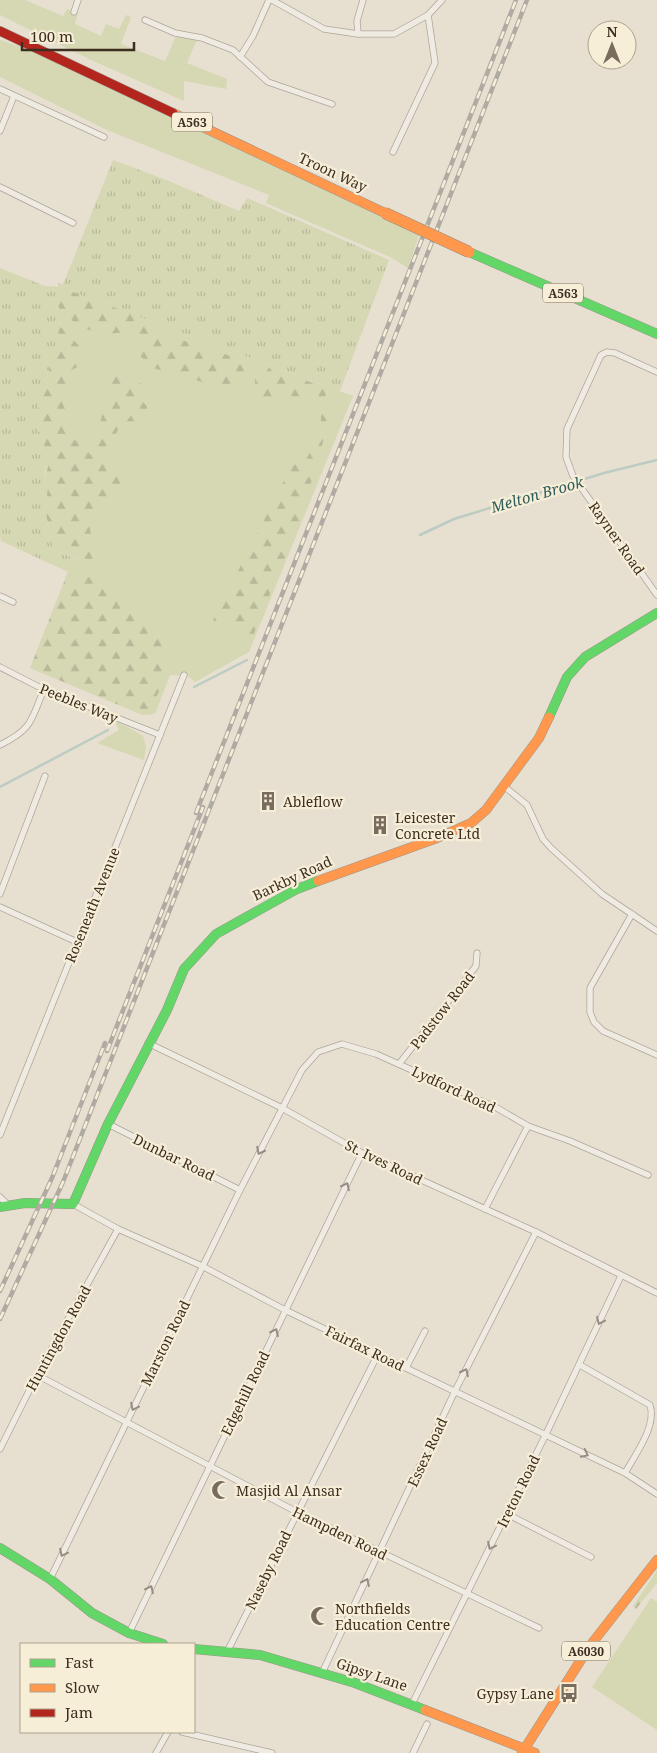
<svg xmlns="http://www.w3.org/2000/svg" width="657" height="1753" viewBox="0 0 657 1753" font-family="'Noto Serif',serif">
<defs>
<pattern id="forest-firs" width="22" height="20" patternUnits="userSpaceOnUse" patternTransform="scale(1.25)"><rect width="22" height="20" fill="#d6d7b3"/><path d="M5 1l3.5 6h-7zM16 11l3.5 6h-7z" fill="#b9b99a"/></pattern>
<pattern id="park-tufts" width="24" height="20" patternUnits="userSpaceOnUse" patternTransform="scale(1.25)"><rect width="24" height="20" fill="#d6d7b3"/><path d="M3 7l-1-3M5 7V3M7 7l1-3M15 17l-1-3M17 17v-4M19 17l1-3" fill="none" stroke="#b9b99a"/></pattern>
</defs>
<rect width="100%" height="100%" fill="#e7e0d1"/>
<g fill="#d6d7b3">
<polygon points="0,0 25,0 63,16 67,9 78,13 75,24 101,36 106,24 119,29 126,15 131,17 121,44 165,61 177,34 198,37 187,63 227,79 226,89 184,81 184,101 93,61 0,15"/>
<polygon points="0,40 40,53 420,232 408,268 392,258 266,203 269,195 107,130 0,77"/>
<polygon points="62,288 353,396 249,652 195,682 188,676 170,675 155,714 143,715 30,668 68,572 75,570 78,560 56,550 52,544 46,515 46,462 37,423 40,409 38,405 47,389 48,369 60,321 57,306"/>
<polygon points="115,720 143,736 146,746 144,760 97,743 119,730"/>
<polygon points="651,1598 657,1602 657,1730 592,1687"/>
</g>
<g fill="url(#forest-firs)">
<polygon points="58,283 159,322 154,331 252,363 234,391 153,368 138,354 151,336 129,332 106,334 89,330 64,316 58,306"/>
<path d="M59 325 83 350 81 365 70 371 63 404 73 427 71 436 90 454 103 461 112 458 126 489C115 499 102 504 89 512L93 567 78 560 66 536V545L54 547 46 515 47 485 45 478 49 464 38 431V396L43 379 51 377 46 362Z"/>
<polygon points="270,367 328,389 324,399 328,398 333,407 301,518 253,636 213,620 292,465 304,463 322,431 320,406 273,390 274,403 263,404 252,392 254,387 264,388 267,385 255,385 255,374 263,375"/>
<polygon points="118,372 127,376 122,391 137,381 145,386 120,425 104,460 94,449 105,403 115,392 109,384"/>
<path d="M142 401 147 406C146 423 140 432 123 439V426Z"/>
<path d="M68 572 102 580 165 638C166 650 163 675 167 683L158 693 152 711 143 715 30 668Z"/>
<polygon points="657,1570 657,1583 636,1609 633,1606"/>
</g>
<path fill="url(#park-tufts)" d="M113 160 169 181 239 211 247 198 389 260 340 391 62 288 57 306 60 321 58 334 48 369 47 389 38 405C41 413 37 422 38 431L43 434 46 462 45 478 48 486 46 515 52 544 56 550 81 562 75 570 68 572 1 541 0 536V268L45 286 62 287Z"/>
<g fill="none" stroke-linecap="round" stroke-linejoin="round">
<g stroke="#bcccc2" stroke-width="2.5">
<polyline points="420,535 454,519 604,473 657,460"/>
<polyline points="194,687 247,660"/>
<polyline points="0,787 108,730"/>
</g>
<g stroke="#ada599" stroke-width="7">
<g id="street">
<polyline points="272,0 324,29 358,34 394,34 428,15 442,0"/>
<polyline points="74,12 78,0"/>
<polyline points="145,20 175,33 202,38 233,50 268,82 332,104"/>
<polyline points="358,34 357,21 363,0"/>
<polyline points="240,57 253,36 269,0"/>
<polyline points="0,89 104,137"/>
<polyline points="0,131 14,96"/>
<polyline points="393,152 435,63 428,15"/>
<polyline points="0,187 73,223"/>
<polyline points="657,372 615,353 607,352 601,355 567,429 566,457 573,476 657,595"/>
<polyline points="0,596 13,602"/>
<polyline points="0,667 39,687 160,735"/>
<path d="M0 745C33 729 31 720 44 689"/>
<polyline points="505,787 527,805 543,839 551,848 602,894 657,931"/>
<polyline points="0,894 45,776"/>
<polyline points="0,907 77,942"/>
<polyline points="632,914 590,988 590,1012 594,1022 603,1031 657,1055"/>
<polyline points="148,1043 282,1108 362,1153 536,1232 657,1293"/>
<polyline points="399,1064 476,966 477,953"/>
<polyline points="108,1124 240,1190"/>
<polyline points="0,1135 184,675"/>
<polyline points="0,1197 8,1205"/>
<polyline points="73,1204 118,1229 202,1266 285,1310 625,1473 657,1494"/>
<polyline points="485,1209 528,1126"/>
<path d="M580 1365 650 1405C657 1426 635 1455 625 1473"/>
<polyline points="406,1368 425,1331"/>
<polyline points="37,1375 297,1512 539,1628"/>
<polyline points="0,1449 37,1375 118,1229"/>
<polyline points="507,1514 591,1557"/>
<polyline points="50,1579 240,1190 302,1070 318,1052 342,1044 376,1054 497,1108 528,1126 570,1141 648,1175"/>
<polyline points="129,1633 362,1153"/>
<polyline points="227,1652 378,1354"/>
<polyline points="322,1673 455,1391 536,1232"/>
<polyline points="412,1704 546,1434 621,1276"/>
<polyline points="182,1732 272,1753"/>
<polyline points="156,1753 168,1732"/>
<polyline points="413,1753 427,1724"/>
</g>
</g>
<g stroke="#9c958a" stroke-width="10">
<g id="fast">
<polyline points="469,252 657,334"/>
<polyline points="549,717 567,677 585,657 657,613"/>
<polyline points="0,1207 25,1203 73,1204 108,1124 167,1010 184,969 216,934 297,889 318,881"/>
<polyline points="0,1548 50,1579 92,1613 129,1633 163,1644"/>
<polyline points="194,1649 260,1655 355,1683 425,1710"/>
</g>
</g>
<g stroke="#9c958a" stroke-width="10">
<g id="slow">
<polyline points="173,113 385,213"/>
<polyline points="318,881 437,838 471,823 486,810 539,738 549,717"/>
<polyline points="425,1710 535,1753"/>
<polyline points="522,1753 589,1647 657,1560"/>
</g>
</g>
<g stroke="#9c958a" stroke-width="10">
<polyline id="jam" points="0,31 173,113"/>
</g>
<use href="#street" stroke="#efebe3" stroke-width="5.5"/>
<use href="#fast" stroke="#63d668" stroke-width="9"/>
<use href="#slow" stroke="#ff974d" stroke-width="9"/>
<use href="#jam" stroke="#b3261e" stroke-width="9"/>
<g stroke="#afaaa2" stroke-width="4.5">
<g id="rail">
<polyline points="196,813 516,0"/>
<polyline points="107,1051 203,807"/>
<polyline points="0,1291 52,1178 105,1043"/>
<polyline points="0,1319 63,1182 527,0"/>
</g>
</g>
<use href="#rail" stroke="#f7eed8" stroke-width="2.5" stroke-dasharray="8" stroke-linecap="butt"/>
<g stroke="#928b80" stroke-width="12" stroke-linecap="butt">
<polyline id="slow-bridge" points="385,213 469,252"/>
</g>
<use href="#slow-bridge" stroke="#ff974d" stroke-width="11"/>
</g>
<defs><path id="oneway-chevron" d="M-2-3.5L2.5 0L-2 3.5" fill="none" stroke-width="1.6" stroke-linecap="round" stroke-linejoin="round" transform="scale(1.25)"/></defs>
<g stroke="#968c82">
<use href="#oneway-chevron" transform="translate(260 1151) rotate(117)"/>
<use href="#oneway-chevron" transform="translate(346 1186) rotate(-64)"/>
<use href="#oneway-chevron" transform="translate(600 1321) rotate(115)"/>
<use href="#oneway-chevron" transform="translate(275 1332) rotate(-64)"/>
<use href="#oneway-chevron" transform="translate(465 1372) rotate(-63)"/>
<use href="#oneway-chevron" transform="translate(134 1407) rotate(116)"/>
<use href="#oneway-chevron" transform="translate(585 1454) rotate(26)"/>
<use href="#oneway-chevron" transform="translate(491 1546) rotate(116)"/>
<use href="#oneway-chevron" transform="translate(63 1553) rotate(116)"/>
<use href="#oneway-chevron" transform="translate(366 1582) rotate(-65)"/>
<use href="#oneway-chevron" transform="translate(150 1589) rotate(-64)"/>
</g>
<defs>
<g id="building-bare" transform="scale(1.5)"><path d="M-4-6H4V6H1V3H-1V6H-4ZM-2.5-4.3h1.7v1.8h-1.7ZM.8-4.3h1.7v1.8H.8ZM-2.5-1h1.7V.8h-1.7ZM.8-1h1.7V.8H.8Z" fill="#786c5e" stroke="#f7eed8" stroke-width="2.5" paint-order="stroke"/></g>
<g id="mosque-bare" transform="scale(1.5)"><path d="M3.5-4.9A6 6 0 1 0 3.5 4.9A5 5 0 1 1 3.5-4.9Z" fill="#786c5e" stroke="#f7eed8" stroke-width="2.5" paint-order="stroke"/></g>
<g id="bus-bare" transform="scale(1.5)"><path d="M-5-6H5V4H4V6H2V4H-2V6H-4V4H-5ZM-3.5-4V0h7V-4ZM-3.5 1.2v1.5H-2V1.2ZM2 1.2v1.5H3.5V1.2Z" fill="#786c5e" stroke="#f7eed8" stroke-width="2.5" paint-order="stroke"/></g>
</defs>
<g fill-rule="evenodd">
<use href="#building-bare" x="268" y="801"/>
<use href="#building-bare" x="380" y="825"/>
<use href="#mosque-bare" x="221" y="1490"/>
<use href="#mosque-bare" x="320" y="1616"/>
<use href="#bus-bare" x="569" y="1693"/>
</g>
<g text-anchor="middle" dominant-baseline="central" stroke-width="4.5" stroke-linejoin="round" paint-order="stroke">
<g fill="#f7eed8" stroke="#756857" stroke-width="1">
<rect x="172" y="112.5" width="40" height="19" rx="4"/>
<rect x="543" y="283.5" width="40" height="19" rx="4"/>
<rect x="562" y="1641.5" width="48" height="19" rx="4"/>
</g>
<g font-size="12" font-weight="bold" fill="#3d2e20">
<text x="192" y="122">A563</text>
<text x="563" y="293">A563</text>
<text x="586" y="1651">A6030</text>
</g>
<g font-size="14" fill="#3d2e20" stroke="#f7eed8">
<text transform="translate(333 172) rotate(25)">Troon Way</text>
<text transform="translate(617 538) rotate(55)">Rayner Road</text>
<text transform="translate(79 703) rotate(22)">Peebles Way</text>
<text transform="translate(292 878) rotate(-25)">Barkby Road</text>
<text transform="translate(92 905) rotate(-68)">Roseneath Avenue</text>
<text transform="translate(442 1010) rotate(-52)">Padstow Road</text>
<text transform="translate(454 1089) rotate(25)">Lydford Road</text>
<text transform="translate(174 1157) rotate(26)">Dunbar Road</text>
<text transform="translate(384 1162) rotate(26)">St. Ives Road</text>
<text transform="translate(58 1338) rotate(-61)">Huntingdon Road</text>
<text transform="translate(165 1343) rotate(-64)">Marston Road</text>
<text transform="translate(365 1348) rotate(26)">Fairfax Road</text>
<text transform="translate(245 1393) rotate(-64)">Edgehill Road</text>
<text transform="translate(427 1452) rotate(-65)">Essex Road</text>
<text transform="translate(518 1491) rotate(-64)">Ireton Road</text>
<text transform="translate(340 1533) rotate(26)">Hampden Road</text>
<text transform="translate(268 1570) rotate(-64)">Naseby Road</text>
<text transform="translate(372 1674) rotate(19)">Gipsy Lane</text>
</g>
<g font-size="14" fill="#3d2e20" stroke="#f7eed8" text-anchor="start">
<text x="283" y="801">Ableflow</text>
<text x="395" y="817">Leicester<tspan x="395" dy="16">Concrete Ltd</tspan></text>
<text x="236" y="1490">Masjid Al Ansar</text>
<text x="335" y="1608">Northfields<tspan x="335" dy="16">Education Centre</tspan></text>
<text x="554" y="1693" text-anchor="end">Gypsy Lane</text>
</g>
<g font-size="15" font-style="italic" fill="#2f5d5a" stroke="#f7eed8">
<text transform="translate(537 494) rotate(-16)">Melton Brook</text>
</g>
</g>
<rect x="20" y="1643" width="175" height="90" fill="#f7eed8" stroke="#ada18e"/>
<rect x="30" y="1659" width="25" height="8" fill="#63d668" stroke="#ada18e"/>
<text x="65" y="1668" font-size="15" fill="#3d2e20">Fast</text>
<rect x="30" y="1684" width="25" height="8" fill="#ff974d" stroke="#ada18e"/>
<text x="65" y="1693" font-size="15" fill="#3d2e20">Slow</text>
<rect x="30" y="1709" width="25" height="8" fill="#b3261e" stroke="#ada18e"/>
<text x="65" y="1718" font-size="15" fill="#3d2e20">Jam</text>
<g transform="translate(612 45)"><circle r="24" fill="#f7eed8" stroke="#ada18e"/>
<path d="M0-4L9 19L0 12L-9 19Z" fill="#786c5e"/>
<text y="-8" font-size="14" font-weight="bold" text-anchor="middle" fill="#3d2e20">N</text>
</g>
<path d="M22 42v8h112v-8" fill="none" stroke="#3d2e20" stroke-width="2.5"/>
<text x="30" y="42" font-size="15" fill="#3d2e20" stroke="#f7eed8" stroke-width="4" paint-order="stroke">100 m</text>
</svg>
